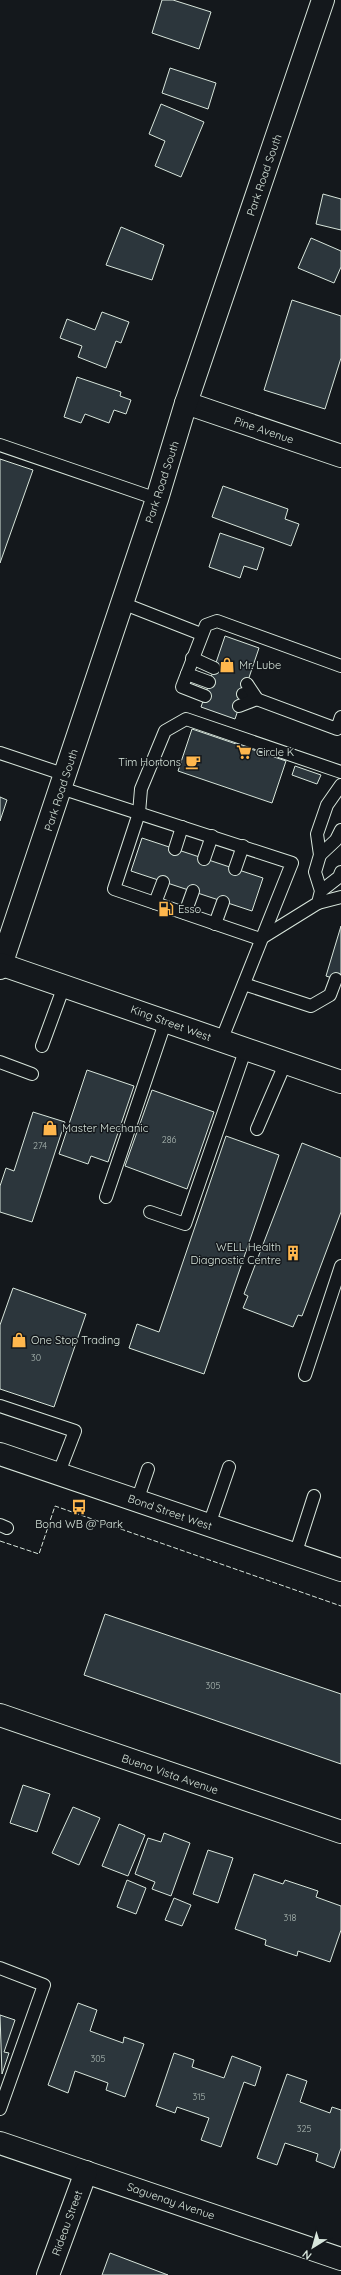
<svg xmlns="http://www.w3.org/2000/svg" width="341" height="2275" viewBox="0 0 341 2275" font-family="Quicksand,sans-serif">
<rect width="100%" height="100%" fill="#14181c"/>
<g fill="#2c363c" stroke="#d8e6dc">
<polygon points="162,0 173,0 211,12 199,49 152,33"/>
<polygon points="170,68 216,83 208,109 162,93"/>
<polygon points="161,104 204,122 181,177 155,166 165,141 149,134"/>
<polygon points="323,194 341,199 341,230 316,224"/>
<polygon points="121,227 164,245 152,280 106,265"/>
<polygon points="311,238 341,251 341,267 334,283 298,268"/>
<polygon points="292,300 341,316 341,358 325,409 264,390"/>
<polygon points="102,312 129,322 121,343 116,341 106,368 78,357 82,346 60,338 67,319 95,330"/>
<polygon points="77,377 121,392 120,396 131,400 126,414 114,410 109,423 85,414 81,423 64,417"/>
<polygon points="0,459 33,470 0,563"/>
<polygon points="223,486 288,509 285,519 299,524 291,546 212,517"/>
<polygon points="220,533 264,548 257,570 244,566 240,578 209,567"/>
<polygon points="225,636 259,648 235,719 201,707"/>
<polygon points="192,729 286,761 272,803 178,771"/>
<polygon points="295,766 321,775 317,784 292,775"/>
<polygon points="0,797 7,800 0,821"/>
<polygon points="142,838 263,878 252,911 131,871"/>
<polygon points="341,926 341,981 326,976"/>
<polygon points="87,1070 134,1086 108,1162 91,1156 88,1164 59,1154"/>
<polygon points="152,1090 214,1112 187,1189 125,1166"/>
<polygon points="33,1112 65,1122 32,1222 0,1212 0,1186 6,1168 14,1171"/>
<polygon points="226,1136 279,1155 204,1374 129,1348 137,1324 159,1332"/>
<polygon points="302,1143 341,1158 341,1212 302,1316 298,1315 293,1327 243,1308 248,1296 244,1294"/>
<polygon points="13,1288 86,1314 54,1407 0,1389 0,1325"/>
<polygon points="105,1614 341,1694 341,1764 84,1675"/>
<polygon points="23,1785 50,1794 37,1832 10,1823"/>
<polygon points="73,1807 100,1818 79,1865 52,1853"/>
<polygon points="119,1824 145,1835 128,1876 102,1866"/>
<polygon points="164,1833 190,1843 171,1896 152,1889 155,1882 135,1874 148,1838 161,1842"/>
<polygon points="208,1850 233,1858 218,1903 193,1894"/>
<polygon points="254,1874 283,1884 285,1880 318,1891 316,1897 341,1906 341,1930 330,1962 298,1951 297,1956 265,1945 266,1940 235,1929"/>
<polygon points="127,1880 146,1888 136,1914 117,1907"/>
<polygon points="174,1898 191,1905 182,1926 165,1920"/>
<polygon points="78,2003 97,2010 90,2031 123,2043 124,2037 144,2044 125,2097 106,2090 108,2083 75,2071 68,2093 48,2085"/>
<polygon points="0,2015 15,2020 4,2052 9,2053 2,2074"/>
<polygon points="174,2053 194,2060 192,2067 224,2078 232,2056 261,2067 255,2086 244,2082 221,2147 201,2140 209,2118 177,2107 175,2113 156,2106"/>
<polygon points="287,2074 307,2081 300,2102 330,2113 332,2107 341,2110 341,2148 334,2168 316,2161 318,2154 285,2143 277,2165 257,2158"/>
<polygon points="110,2253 168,2275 102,2275"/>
</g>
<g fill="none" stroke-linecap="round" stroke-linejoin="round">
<g stroke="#d8e6dc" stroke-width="14">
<g id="lane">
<polyline points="0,445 157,499"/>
<polyline points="122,603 201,634"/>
<polyline points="192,658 214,668"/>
<polyline points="187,674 182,687 205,696"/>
<polyline points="209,682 187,674 206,625 217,621 341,666"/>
<polyline points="243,694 337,729 341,717"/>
<polyline points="239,706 257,699 247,684"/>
<polyline points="0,753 66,775"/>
<polyline points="341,772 186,719 165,731 141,789 139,813 114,889 260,939 318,903 321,891 315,872 320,855 317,834 327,805 341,785"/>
<polyline points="61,788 292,863 221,1041"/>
<polyline points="175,849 182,827"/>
<polyline points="320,855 336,840 341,830"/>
<polyline points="204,859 212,836"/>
<polyline points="235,869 243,846"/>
<polyline points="321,891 339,877 341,872"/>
<polyline points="155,903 163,882"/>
<polyline points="318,903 341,897"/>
<polyline points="185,913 193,891"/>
<polyline points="215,924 223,902"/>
<polyline points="244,984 311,1006 330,995 336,979"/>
<polyline points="42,1046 64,986"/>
<polyline points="0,1062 32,1074"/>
<polyline points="257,1129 285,1064"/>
<polyline points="106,1197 166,1020"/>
<polyline points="150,1212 185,1224 245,1051"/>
<polyline points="305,1375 341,1266"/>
<polyline points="0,1406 75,1431 58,1475"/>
<polyline points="137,1501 148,1469"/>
<polyline points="0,1525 7,1528"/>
<polyline points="209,1525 229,1467"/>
<polyline points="295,1555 314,1496"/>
<polyline points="0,1968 44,1985 0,2109"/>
</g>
</g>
<g stroke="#d8e6dc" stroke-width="24">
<g id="street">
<polyline points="186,403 341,456"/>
<polyline points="0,1715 341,1832"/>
<polyline points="0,2143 341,2259"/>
<polyline points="48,2275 86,2172"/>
</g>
</g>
<g stroke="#d8e6dc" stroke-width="24">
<polyline id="secondary" points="0,968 157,499 186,403 323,0"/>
</g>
<g stroke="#d8e6dc" stroke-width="24">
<g id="primary">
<polyline points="0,964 341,1082"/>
<polyline points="0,1454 341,1570"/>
</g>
</g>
<use href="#lane" stroke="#14181c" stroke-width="12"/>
<use href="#street" stroke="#14181c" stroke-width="22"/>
<use href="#secondary" stroke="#14181c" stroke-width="22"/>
<use href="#primary" stroke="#14181c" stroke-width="22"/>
<polyline stroke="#d8e6dc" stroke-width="1" stroke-dasharray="5 2" stroke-linecap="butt" points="0,1541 39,1554 55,1506 341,1606"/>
</g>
<defs>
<g id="shop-bare" transform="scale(1.2)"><path d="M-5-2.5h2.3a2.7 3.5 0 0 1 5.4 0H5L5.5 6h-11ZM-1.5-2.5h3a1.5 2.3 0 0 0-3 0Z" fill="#ffb74d" stroke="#14181c" stroke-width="2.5" paint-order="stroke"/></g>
<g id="supermarket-bare" transform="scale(1.2)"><path d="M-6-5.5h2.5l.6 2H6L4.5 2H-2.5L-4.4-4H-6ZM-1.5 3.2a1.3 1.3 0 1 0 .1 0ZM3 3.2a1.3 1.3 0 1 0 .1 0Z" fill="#ffb74d" stroke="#14181c" stroke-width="2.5" paint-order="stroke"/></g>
<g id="cafe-bare" transform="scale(1.2)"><path d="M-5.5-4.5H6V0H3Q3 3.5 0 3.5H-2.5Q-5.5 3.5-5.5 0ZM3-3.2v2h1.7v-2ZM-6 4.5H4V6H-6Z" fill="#ffb74d" stroke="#14181c" stroke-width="2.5" paint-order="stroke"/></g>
<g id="fuel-bare" transform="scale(1.2)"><path d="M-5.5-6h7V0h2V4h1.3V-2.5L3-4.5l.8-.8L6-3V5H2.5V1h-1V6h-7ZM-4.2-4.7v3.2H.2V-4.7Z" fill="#ffb74d" stroke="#14181c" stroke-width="2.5" paint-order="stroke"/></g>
<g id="building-bare" transform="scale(1.2)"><path d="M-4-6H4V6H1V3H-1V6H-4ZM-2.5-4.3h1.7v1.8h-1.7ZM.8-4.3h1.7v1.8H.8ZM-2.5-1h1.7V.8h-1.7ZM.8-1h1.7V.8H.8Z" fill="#ffb74d" stroke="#14181c" stroke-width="2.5" paint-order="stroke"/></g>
<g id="bus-bare" transform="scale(1.2)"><path d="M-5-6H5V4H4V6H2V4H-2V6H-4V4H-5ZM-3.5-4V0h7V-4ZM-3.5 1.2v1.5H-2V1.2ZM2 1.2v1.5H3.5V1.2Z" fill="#ffb74d" stroke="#14181c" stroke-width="2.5" paint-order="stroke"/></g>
</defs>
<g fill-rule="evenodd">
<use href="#shop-bare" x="227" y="665"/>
<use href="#supermarket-bare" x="244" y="752"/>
<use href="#cafe-bare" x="193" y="762"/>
<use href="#fuel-bare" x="166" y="909"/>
<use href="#shop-bare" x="50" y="1128"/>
<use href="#building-bare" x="293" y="1253"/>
<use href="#shop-bare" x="19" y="1340"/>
<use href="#bus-bare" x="79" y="1507"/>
</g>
<g text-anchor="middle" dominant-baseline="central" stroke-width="3" stroke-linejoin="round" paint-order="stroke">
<g font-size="9" fill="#adbab4">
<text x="169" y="1139">286</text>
<text x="40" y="1145">274</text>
<text x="36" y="1357">30</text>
<text x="213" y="1685">305</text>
<text x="290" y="1917">318</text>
<text x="98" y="2058">305</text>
<text x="199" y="2096">315</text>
<text x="304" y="2128">325</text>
</g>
<g font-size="11" fill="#d8e6dc" stroke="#14181c">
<text transform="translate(264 175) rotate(-71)">Park Road South</text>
<text transform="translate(264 430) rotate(19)">Pine Avenue</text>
<text transform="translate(162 482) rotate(-72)">Park Road South</text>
<text transform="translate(61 790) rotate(-72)">Park Road South</text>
<text transform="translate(171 1023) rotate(20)">King Street West</text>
<text transform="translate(170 1512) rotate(19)">Bond Street West</text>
<text transform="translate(170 1774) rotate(19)">Buena Vista Avenue</text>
<text transform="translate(171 2201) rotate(19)">Saguenay Avenue</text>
<text transform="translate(67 2223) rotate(-70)">Rideau Street</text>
</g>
<g font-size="11" fill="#d8e6dc" stroke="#14181c" text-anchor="start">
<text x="239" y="665">Mr. Lube</text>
<text x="256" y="752">Circle K</text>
<text x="181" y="762" text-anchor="end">Tim Hortons</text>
<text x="178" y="909">Esso</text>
<text x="62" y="1128">Master Mechanic</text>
<text x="281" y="1247" text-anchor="end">WELL Health<tspan x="281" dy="13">Diagnostic Centre</tspan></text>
<text x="31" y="1340">One Stop Trading</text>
<text x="79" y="1524" text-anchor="middle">Bond WB @ Park</text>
</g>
</g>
<g transform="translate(313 2247) rotate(217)" stroke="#14181c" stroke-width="3" paint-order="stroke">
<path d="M0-3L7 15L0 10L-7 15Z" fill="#d8e6dc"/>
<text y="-6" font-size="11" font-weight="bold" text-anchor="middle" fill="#d8e6dc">N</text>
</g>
</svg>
